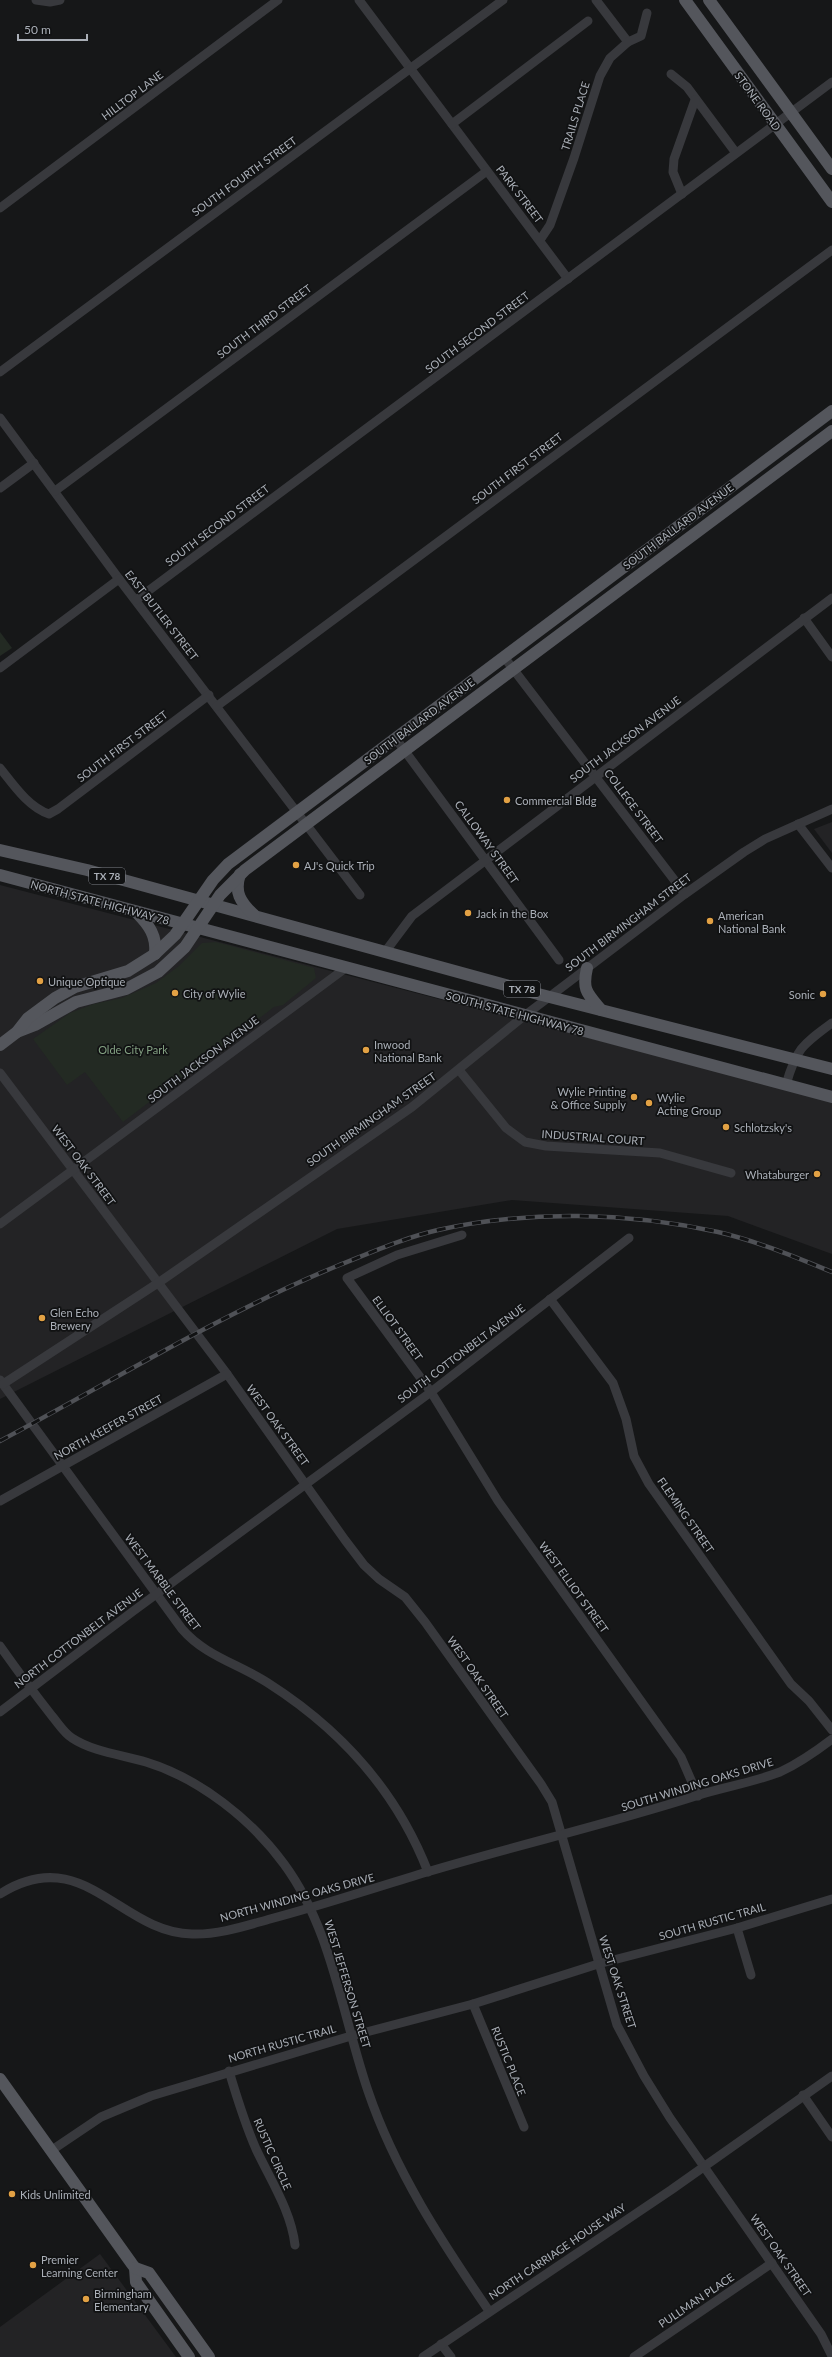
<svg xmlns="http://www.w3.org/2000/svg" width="832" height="2357" viewBox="0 0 832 2357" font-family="Lato,sans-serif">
<rect width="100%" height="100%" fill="#161718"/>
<g fill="#232325">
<polygon points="832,822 832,853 814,829"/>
<polygon points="0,885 832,1101 832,1254 728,1216 512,1200 337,1229 0,1399"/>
<polygon points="100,2254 176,2357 0,2357 0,2327"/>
</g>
<g fill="#232a23">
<polygon points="0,632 12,648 0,656"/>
<polygon points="216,942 314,968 316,978 283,1005 274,1007 123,1122 85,1072 67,1085 33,1039 70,1013 94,1004 122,998 156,983 179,966 202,943"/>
</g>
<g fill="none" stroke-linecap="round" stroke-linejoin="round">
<g stroke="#38393d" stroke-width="9">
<polyline points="36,0 50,2 60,0"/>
<polyline points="359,0 568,279"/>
<polyline points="596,0 628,42"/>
<polyline points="671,74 687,87 736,153"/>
<polyline points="452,124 588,21"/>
<polyline points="682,194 673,172 674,159 695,100"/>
<polyline points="0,208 278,0"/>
<polyline points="540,240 550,225 574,158 600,76 610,58 628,42 641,36 647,13"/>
<polyline points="0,372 503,0"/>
<polyline points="0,418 119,579 360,895"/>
<polyline points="0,488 34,463"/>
<polyline points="55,491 487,171"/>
<polyline points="136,600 832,82"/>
<polyline points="804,618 832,657"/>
<polyline points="504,657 685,894"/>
<polyline points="0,668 119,579"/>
<polyline points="217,706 832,250"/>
<polyline points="396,739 559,960"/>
<path d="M0 768C13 784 28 807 49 814L58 809 209 695"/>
<polyline points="798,824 832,868"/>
<polyline points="385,952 412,916 832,598"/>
<polyline points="459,1070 506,1128 525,1142 546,1146 660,1153 731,1173"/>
<polyline points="0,1073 227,1374 345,1540 364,1565 379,1579 405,1597 425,1622 541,1784 552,1802 617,2025 644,2076 670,2118 821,2334 832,2356"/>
<path d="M786 1085C796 1049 802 1045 832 1023"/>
<polyline points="0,1224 347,967"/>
<polyline points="462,1235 397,1255 347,1278 431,1392 498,1501 681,1757 698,1796"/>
<polyline points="550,1299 613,1383 626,1419 634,1456 649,1484 791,1684 809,1701 832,1730"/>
<path d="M0 1380 182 1629C205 1656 239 1664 268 1683 340 1729 397 1792 428 1872"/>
<polyline points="3,1384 158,1283 412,1107 524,1016 685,894 744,852 765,839 832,809"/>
<polyline points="0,1501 227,1374"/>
<path d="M0 1646C17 1670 34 1693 52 1716 58 1723 64 1733 72 1738 93 1752 123 1755 146 1762 199 1778 252 1820 284 1864 332 1929 342 2015 368 2091 395 2171 442 2242 489 2311"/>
<polyline points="0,1712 132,1612 431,1392 629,1238"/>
<path d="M0 1894C83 1841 120 1933 192 1934 218 1935 245 1926 270 1919 323 1905 374 1888 427 1872 517 1845 609 1824 699 1795 725 1787 754 1782 780 1772 799 1763 815 1752 832 1739"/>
<polyline points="737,1928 751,1975"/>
<polyline points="473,2004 524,2127"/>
<path d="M229 2071C237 2098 245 2124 256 2149 271 2181 291 2211 295 2245"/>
<polyline points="803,2095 832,2137"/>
<polyline points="52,2150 101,2117 151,2096 351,2036 473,2004 598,1964 737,1928 832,1899"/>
<polyline points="441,2344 451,2357"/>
<polyline points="423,2357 671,2190 832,2076"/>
<polyline points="634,2357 772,2263"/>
</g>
<g stroke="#54565c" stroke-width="12">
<polyline points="685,0 832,202"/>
<polyline points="709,0 832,169"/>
<polyline points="0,850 87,870 538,994 832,1069"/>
<path d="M240 874C234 892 240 902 254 915"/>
<polyline points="0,875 832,1097"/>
<path d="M137 913C149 925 157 936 155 954"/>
<path d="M587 968C582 990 587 993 601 1010"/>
<polyline points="17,1032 35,1025 76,1002 126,989 158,972 185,947 220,895 245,870 832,431"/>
<polyline points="0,1045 17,1032 28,1018 55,998 75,987 128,971 155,954 175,935 213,880 228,864 832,411"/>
<polyline points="0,2079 132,2264 135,2268 136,2282 189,2357"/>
<polyline points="135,2268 149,2273 209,2357"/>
</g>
<g stroke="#4f5156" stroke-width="4.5">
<path id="rail" d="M0 1441C111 1382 220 1314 337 1266 370 1253 403 1238 438 1230 529 1210 627 1212 718 1232 757 1241 795 1257 832 1272"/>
</g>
<use href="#rail" stroke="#111213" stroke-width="3" stroke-dasharray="9" stroke-linecap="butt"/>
</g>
<g fill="#e2a144" stroke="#111213" stroke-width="1.5">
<circle cx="507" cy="800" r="4"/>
<circle cx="296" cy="865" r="4"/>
<circle cx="468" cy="913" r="4"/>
<circle cx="710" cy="921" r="4"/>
<circle cx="40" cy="981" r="4"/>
<circle cx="175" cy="993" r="4"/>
<circle cx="823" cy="994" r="4"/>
<circle cx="366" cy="1050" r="4"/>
<circle cx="634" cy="1097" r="4"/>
<circle cx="649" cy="1103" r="4"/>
<circle cx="726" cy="1127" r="4"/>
<circle cx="817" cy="1174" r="4"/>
<circle cx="42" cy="1318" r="4"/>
<circle cx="12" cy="2194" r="4"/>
<circle cx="33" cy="2265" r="4"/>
<circle cx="86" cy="2299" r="4"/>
</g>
<g text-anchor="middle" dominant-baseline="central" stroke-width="3.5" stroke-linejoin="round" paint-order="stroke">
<g fill="#111213" stroke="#7c8086" stroke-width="1">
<rect x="89" y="868" width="36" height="16" rx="3"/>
<rect x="504" y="981" width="36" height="16" rx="3"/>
</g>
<g font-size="10" font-weight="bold" fill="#aaafb7">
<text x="107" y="876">TX 78</text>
<text x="522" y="989">TX 78</text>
</g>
<g font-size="11" fill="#aaafb7" stroke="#111213">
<text transform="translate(132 95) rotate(-37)">HILLTOP LANE</text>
<text transform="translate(758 101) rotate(54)">STONE ROAD</text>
<text transform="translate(575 116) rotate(-73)">TRAILS PLACE</text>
<text transform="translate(244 176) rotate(-36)">SOUTH FOURTH STREET</text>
<text transform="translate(520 194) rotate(53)">PARK STREET</text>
<text transform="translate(264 321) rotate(-37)">SOUTH THIRD STREET</text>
<text transform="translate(477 332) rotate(-37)">SOUTH SECOND STREET</text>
<text transform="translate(517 468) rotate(-37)">SOUTH FIRST STREET</text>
<text transform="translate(217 525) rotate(-37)">SOUTH SECOND STREET</text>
<text transform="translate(678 526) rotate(-37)">SOUTH BALLARD AVENUE</text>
<text transform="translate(162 615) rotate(52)">EAST BUTLER STREET</text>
<text transform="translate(419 721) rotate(-37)">SOUTH BALLARD AVENUE</text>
<text transform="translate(625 739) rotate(-37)">SOUTH JACKSON AVENUE</text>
<text transform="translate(122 746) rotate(-37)">SOUTH FIRST STREET</text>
<text transform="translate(634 806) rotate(53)">COLLEGE STREET</text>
<text transform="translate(487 842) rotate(54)">CALLOWAY STREET</text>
<text transform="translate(100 902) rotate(15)">NORTH STATE HIGHWAY 78</text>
<text transform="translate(628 922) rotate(-37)">SOUTH BIRMINGHAM STREET</text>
<text transform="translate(515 1013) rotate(15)">SOUTH STATE HIGHWAY 78</text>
<text transform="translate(203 1059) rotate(-37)">SOUTH JACKSON AVENUE</text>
<text transform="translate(371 1119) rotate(-35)">SOUTH BIRMINGHAM STREET</text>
<text transform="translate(593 1137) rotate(4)">INDUSTRIAL COURT</text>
<text transform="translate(84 1165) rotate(53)">WEST OAK STREET</text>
<text transform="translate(398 1328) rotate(54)">ELLIOT STREET</text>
<text transform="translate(461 1353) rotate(-37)">SOUTH COTTONBELT AVENUE</text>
<text transform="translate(278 1425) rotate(54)">WEST OAK STREET</text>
<text transform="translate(108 1427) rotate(-29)">NORTH KEEFER STREET</text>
<text transform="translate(686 1515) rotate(55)">FLEMING STREET</text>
<text transform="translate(163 1582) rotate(53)">WEST MARBLE STREET</text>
<text transform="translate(574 1587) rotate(54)">WEST ELLIOT STREET</text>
<text transform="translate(78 1638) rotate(-37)">NORTH COTTONBELT AVENUE</text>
<text transform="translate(478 1677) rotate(55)">WEST OAK STREET</text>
<text transform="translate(697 1784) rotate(-17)">SOUTH WINDING OAKS DRIVE</text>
<text transform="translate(297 1897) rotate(-15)">NORTH WINDING OAKS DRIVE</text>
<text transform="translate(712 1921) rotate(-16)">SOUTH RUSTIC TRAIL</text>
<text transform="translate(618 1982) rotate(72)">WEST OAK STREET</text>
<text transform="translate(348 1984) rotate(73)">WEST JEFFERSON STREET</text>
<text transform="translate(282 2043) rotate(-16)">NORTH RUSTIC TRAIL</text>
<text transform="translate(509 2061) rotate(68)">RUSTIC PLACE</text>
<text transform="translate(273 2154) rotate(66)">RUSTIC CIRCLE</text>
<text transform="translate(557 2251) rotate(-34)">NORTH CARRIAGE HOUSE WAY</text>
<text transform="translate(781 2255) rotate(55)">WEST OAK STREET</text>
<text transform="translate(696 2300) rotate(-34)">PULLMAN PLACE</text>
</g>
<g font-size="11" fill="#aaafb7" stroke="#111213" text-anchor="start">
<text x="515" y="800">Commercial Bldg</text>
<text x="304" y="865">AJ's Quick Trip</text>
<text x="476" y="913">Jack in the Box</text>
<text x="718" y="915">American<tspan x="718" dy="13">National Bank</tspan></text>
<text x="48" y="981">Unique Optique</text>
<text x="183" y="993">City of Wylie</text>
<text x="815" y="994" text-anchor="end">Sonic</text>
<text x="374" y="1044">Inwood<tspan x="374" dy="13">National Bank</tspan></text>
<text x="626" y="1091" text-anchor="end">Wylie Printing<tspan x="626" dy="13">&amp; Office Supply</tspan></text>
<text x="657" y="1097">Wylie<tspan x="657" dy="13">Acting Group</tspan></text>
<text x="734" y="1127">Schlotzsky's</text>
<text x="809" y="1174" text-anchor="end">Whataburger</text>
<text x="50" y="1312">Glen Echo<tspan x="50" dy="13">Brewery</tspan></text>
<text x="20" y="2194">Kids Unlimited</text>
<text x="41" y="2259">Premier<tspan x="41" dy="13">Learning Center</tspan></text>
<text x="94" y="2293">Birmingham<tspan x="94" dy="13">Elementary</tspan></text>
</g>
<g font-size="11" fill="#83a082" stroke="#111213">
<text x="133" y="1049">Olde City Park</text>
</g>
</g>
<path d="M18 34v6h69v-6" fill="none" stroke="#aaafb7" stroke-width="2"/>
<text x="24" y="34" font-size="12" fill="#aaafb7" stroke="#111213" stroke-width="3" paint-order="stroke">50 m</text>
</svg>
